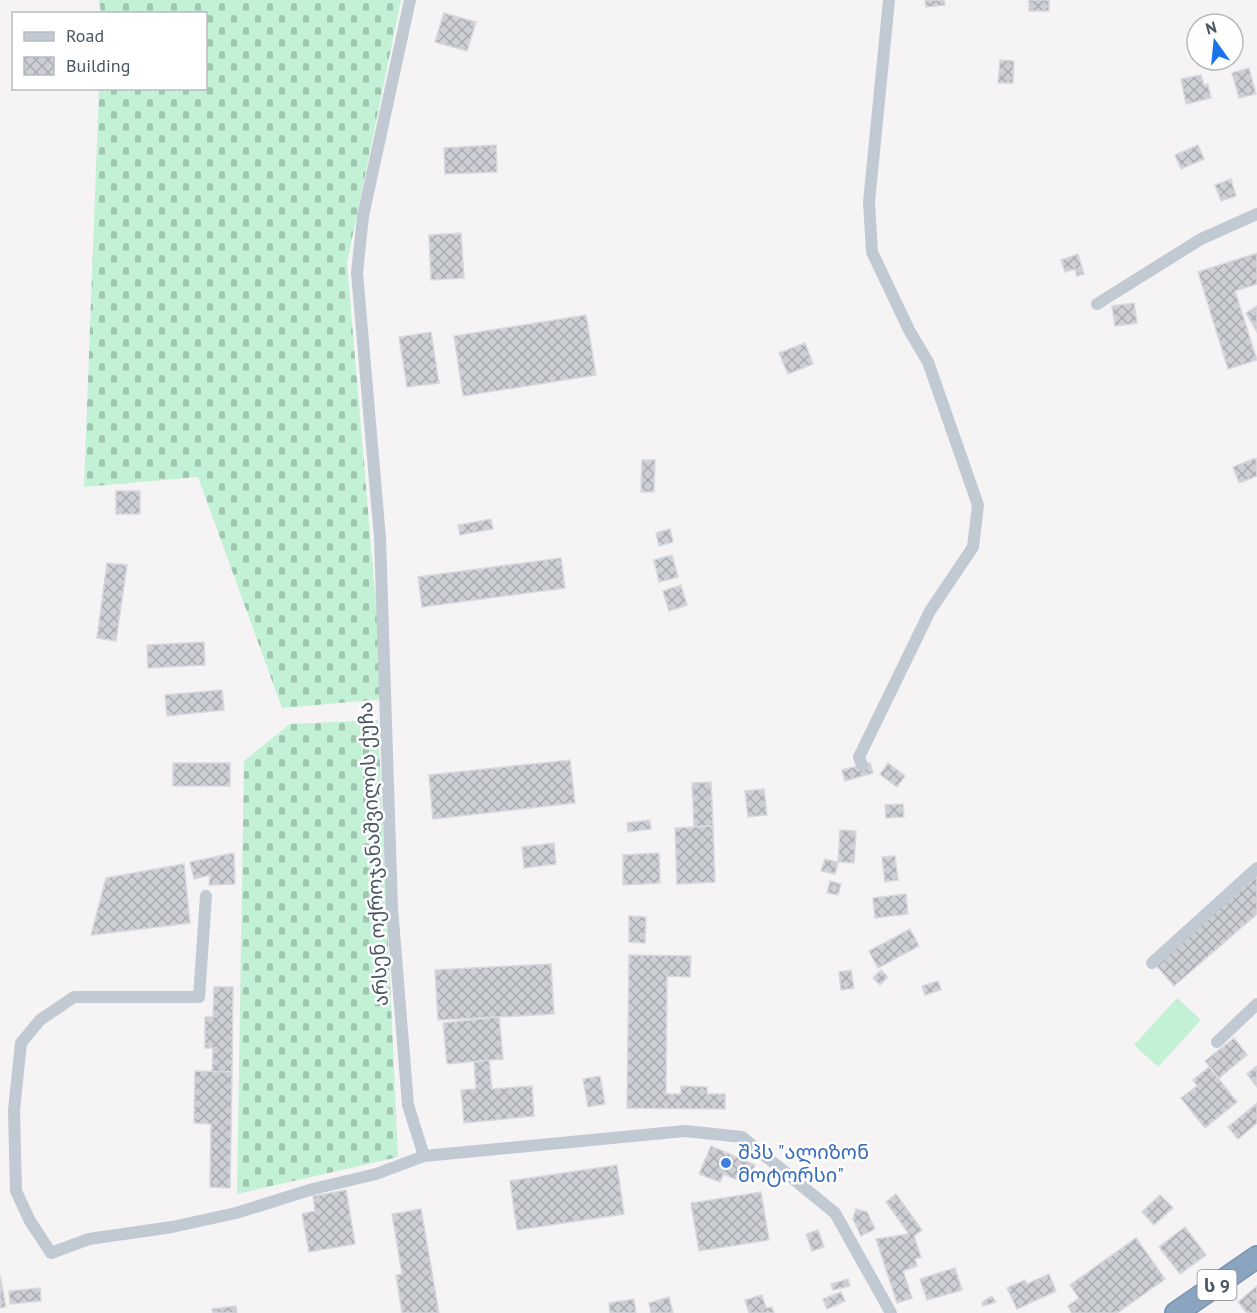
<svg xmlns="http://www.w3.org/2000/svg" width="1257" height="1313" viewBox="0 0 1257 1313" font-family="'PT Sans','Noto Sans Georgian',sans-serif">
<defs>
<pattern id="cemetery-stones" width="16" height="16" patternUnits="userSpaceOnUse" patternTransform="scale(1.5)"><rect width="16" height="16" fill="#c3f1d5"/><path d="M2 7V4a2 2 0 0 1 4 0v3zM10 15v-3a2 2 0 0 1 4 0v3z" fill="#a0c6b0"/></pattern>
<pattern id="building-cross-hatch" width="8" height="8" patternUnits="userSpaceOnUse" patternTransform="scale(1.5)"><rect width="8" height="8" fill="#cdcfd5"/><path d="M0 0l8 8M0 8l8-8" fill="none" stroke="#a8abb0"/></pattern>
</defs>
<rect width="100%" height="100%" fill="#f5f3f3"/>
<g fill="url(#cemetery-stones)">
<polygon points="99,0 401,0 347,263 384,699 282,708 198,477 84,487 99,89 206,88 206,14 101,13"/>
<polygon points="378,720 398,1157 237,1194 244,761 290,724"/>
</g>
<polygon fill="#c3f1d5" points="1177,998 1201,1020 1158,1067 1134,1045"/>
<g fill="url(#building-cross-hatch)" stroke="#d7d9de" stroke-width="1.5">
<polygon points="925,0 944,0 945,5 926,7"/>
<rect x="1029" y="0" width="20" height="11"/>
<polygon points="444,13 476,22 467,51 435,42"/>
<polygon points="1000,60 1014,61 1013,83 998,83"/>
<polygon points="1249,68 1256,94 1239,98 1232,73"/>
<polygon points="1201,75 1204,85 1208,84 1211,98 1186,104 1181,79"/>
<polygon points="496,145 497,172 445,174 444,148"/>
<polygon points="1198,145 1204,159 1181,169 1175,155"/>
<polygon points="1231,179 1236,196 1221,201 1215,185"/>
<polygon points="461,233 464,278 431,280 429,235"/>
<polygon points="1257,253 1257,284 1235,291 1257,360 1228,369 1198,272"/>
<polygon points="1078,254 1084,274 1077,276 1075,269 1065,272 1061,260"/>
<polygon points="1134,303 1137,323 1115,326 1112,306"/>
<polygon points="1257,306 1257,332 1246,313"/>
<polygon points="586,315 596,375 463,396 454,336"/>
<polygon points="431,332 439,383 407,387 399,337"/>
<polygon points="805,343 813,364 788,374 779,353"/>
<polygon points="1256,458 1257,476 1239,483 1233,467"/>
<polygon points="642,460 655,460 654,492 641,492"/>
<rect x="116" y="491" width="24" height="23"/>
<polygon points="491,519 493,529 460,535 458,525"/>
<polygon points="670,529 673,542 659,546 656,533"/>
<polygon points="672,555 678,577 659,582 654,560"/>
<polygon points="561,558 565,588 422,607 418,577"/>
<polygon points="107,563 127,565 116,641 97,638"/>
<polygon points="681,585 687,605 669,611 663,591"/>
<polygon points="204,642 205,665 148,668 147,645"/>
<polygon points="222,690 224,710 167,716 165,695"/>
<polygon points="570,760 575,803 433,819 429,775"/>
<rect x="173" y="763" width="57" height="23"/>
<polygon points="870,763 873,773 845,781 842,770"/>
<polygon points="888,763 905,776 897,787 880,774"/>
<polygon points="711,782 713,826 694,827 692,783"/>
<polygon points="764,789 767,815 748,817 745,791"/>
<polygon points="903,804 904,817 886,818 885,805"/>
<polygon points="650,820 651,829 628,832 627,823"/>
<polygon points="713,826 715,882 677,884 675,828"/>
<polygon points="840,830 856,831 854,863 838,862"/>
<polygon points="554,843 556,864 524,868 522,847"/>
<polygon points="234,853 235,884 209,885 210,875 194,879 190,862"/>
<polygon points="659,853 660,883 623,885 623,855"/>
<polygon points="895,856 898,880 885,882 882,857"/>
<polygon points="825,859 838,862 835,874 821,871"/>
<polygon points="184,864 190,923 91,935 106,878"/>
<polygon points="1257,876 1257,914 1174,986 1155,964"/>
<polygon points="830,881 841,884 838,895 827,893"/>
<polygon points="906,894 908,914 875,918 873,898"/>
<polygon points="629,916 646,917 645,943 629,942"/>
<polygon points="910,929 919,946 878,968 869,951"/>
<polygon points="629,955 691,956 690,977 667,976 666,1094 681,1094 681,1086 707,1087 707,1094 725,1094 725,1109 627,1108"/>
<polygon points="551,964 554,1014 438,1020 435,970"/>
<polygon points="851,970 854,988 841,990 839,972"/>
<polygon points="881,970 888,977 880,985 873,978"/>
<polygon points="938,981 941,990 925,995 922,986"/>
<polygon points="214,987 233,987 232,1072 212,1072 213,1048 205,1048 205,1017 213,1017"/>
<polygon points="499,1017 503,1059 447,1064 443,1023"/>
<polygon points="1234,1038 1247,1055 1219,1078 1205,1061"/>
<polygon points="489,1060 492,1089 532,1086 534,1116 464,1123 461,1090 476,1089 474,1062"/>
<polygon points="1257,1066 1257,1087 1247,1074"/>
<polygon points="1209,1067 1237,1102 1205,1128 1181,1098 1197,1086 1193,1080"/>
<polygon points="195,1071 232,1072 230,1188 210,1187 211,1124 194,1123"/>
<polygon points="600,1076 605,1104 588,1107 583,1079"/>
<polygon points="1257,1103 1257,1123 1238,1139 1228,1127"/>
<polygon points="711,1146 732,1155 720,1182 699,1174"/>
<polygon points="732,1155 755,1165 750,1176 735,1179 723,1174"/>
<polygon points="617,1165 624,1214 517,1230 510,1181"/>
<polygon points="346,1190 355,1244 309,1252 302,1214 315,1211 313,1196"/>
<polygon points="761,1192 769,1240 699,1251 691,1203"/>
<polygon points="896,1194 922,1230 914,1236 921,1257 915,1259 917,1266 903,1271 912,1298 897,1303 876,1239 909,1234 886,1202"/>
<polygon points="1160,1195 1173,1208 1154,1225 1142,1212"/>
<polygon points="421,1209 439,1313 402,1313 396,1275 402,1274 392,1214"/>
<polygon points="856,1209 867,1212 875,1229 861,1236 853,1219"/>
<polygon points="1185,1227 1206,1255 1180,1274 1159,1247"/>
<polygon points="818,1230 824,1247 812,1251 806,1234"/>
<polygon points="1136,1238 1165,1279 1117,1313 1072,1313 1068,1306 1079,1298 1070,1285"/>
<polygon points="955,1268 962,1290 927,1300 920,1279"/>
<polygon points="1049,1274 1056,1291 1017,1309 1007,1288 1025,1280 1027,1284"/>
<polygon points="0,1275 6,1307 0,1308"/>
<polygon points="848,1279 850,1286 833,1290 831,1284"/>
<polygon points="1257,1286 1257,1313 1247,1313 1238,1302"/>
<polygon points="40,1288 41,1301 10,1304 9,1291"/>
<polygon points="841,1292 845,1301 827,1309 823,1299"/>
<polygon points="762,1295 766,1308 772,1307 774,1313 749,1313 745,1300"/>
<polygon points="992,1296 996,1302 983,1306 982,1302"/>
<polygon points="669,1297 673,1313 651,1313 649,1303"/>
<polygon points="634,1299 636,1313 610,1313 609,1303"/>
<polygon points="236,1306 237,1313 213,1313 212,1309"/>
</g>
<g fill="none" stroke-linecap="round" stroke-linejoin="round">
<g stroke="#7690ad" stroke-width="24">
<polyline id="highway" points="1176,1313 1257,1257"/>
</g>
<g stroke="#c1cad2" stroke-width="12">
<polyline points="410,0 363,216 357,273 380,538 392,908 408,1105 424,1156 685,1131 742,1137 835,1213 891,1313"/>
<polyline points="1097,304 1201,239 1257,214"/>
<polyline points="862,765 859,757 930,611 973,547 978,505 928,362 909,330 872,252 869,202 889,0"/>
<polyline points="206,896 199,997 74,997 40,1020 21,1043 14,1110 16,1191 30,1221 51,1253 89,1239 172,1227 236,1213 313,1189 376,1174 424,1156"/>
<polyline points="1152,963 1257,868"/>
<polyline points="1217,1042 1257,1004"/>
</g>
<use href="#highway" stroke="#8ba5c1" stroke-width="21"/>
</g>
<circle fill="#3f7fe0" stroke="#fff" stroke-width="2" cx="726" cy="1163" r="6"/>
<g text-anchor="middle" dominant-baseline="central" stroke-width="5" stroke-linejoin="round" paint-order="stroke">
<rect fill="#fff" stroke="#808990" stroke-width="1.5" x="1197.5" y="1270" width="39" height="30" rx="4.5"/>
<g font-size="18" font-weight="bold" fill="#4a5661">
<text x="1217" y="1285">ს 9</text>
</g>
<g font-size="20" fill="#4a5661" stroke="#fff">
<text transform="translate(373 854) rotate(-93)">არსენ ოქროჯანაშვილის ქუჩა</text>
</g>
<g font-size="20" fill="#366cbe" stroke="#fff" text-anchor="start">
<text x="738" y="1152">შპს "ალიზონ<tspan x="738" dy="23">მოტორსი"</tspan></text>
</g>
</g>
<rect x="12" y="12" width="195" height="78" fill="#ffffff" stroke="#b7bbc0" stroke-width="1.5"/>
<rect x="24" y="32" width="30" height="9" fill="#c1cad2" stroke="#b7bbc0" stroke-width="1.5"/>
<text x="66" y="42" font-size="18" fill="#4a5661">Road</text>
<rect x="24" y="57" width="30" height="18" fill="url(#building-cross-hatch)" stroke="#b7bbc0" stroke-width="1.5"/>
<text x="66" y="72" font-size="18" fill="#4a5661">Building</text>
<g transform="translate(1215 42) rotate(345)"><circle r="28" fill="#ffffff" stroke="#b7bbc0" stroke-width="1.5"/>
<path d="M0-4.5L10 22L0 15L-10 22Z" fill="#1a73e8"/>
<text y="-9" font-size="16" font-weight="bold" text-anchor="middle" fill="#4a5661">N</text>
</g>
</svg>
